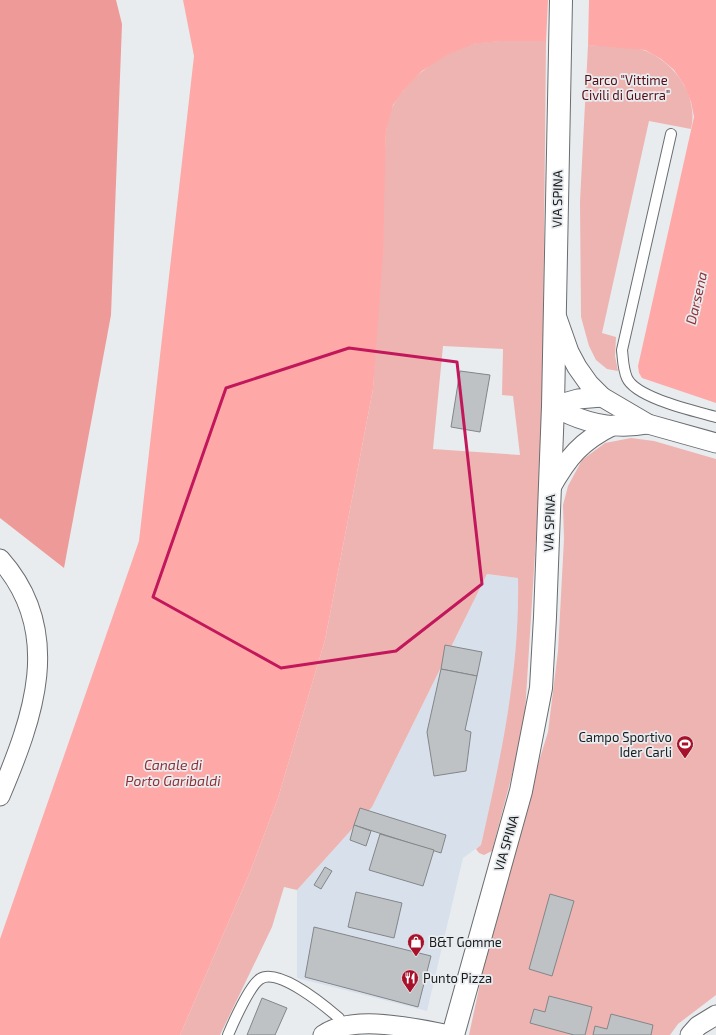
<svg xmlns="http://www.w3.org/2000/svg" width="716" height="1035" viewBox="0 0 716 1035" font-family="'Exo 2',sans-serif">
<rect width="100%" height="100%" fill="#e8ecef"/>
<polygon fill="#d8e1eb" points="487,574 518,578 519,612 512,690 498,772 481,845 463,858 427,1011 297,978 297,890 372,807"/>
<g fill="#eeb4b2" fill-rule="evenodd">
<path d="M500 41H546L542 442 524 729 492 851 484 855 479 853 476 849 481 845C501 757 520 669 518 578L487 574 372 807 297 890 284 887 272 927 220 1035H180L250 872 278 798 325 640 373 389 386 131C388 122 389 112 394 104 408 79 444 50 472 44 481 42 491 42 500 41ZM443 346 503 349 502 395 513 396 520 455 433 449Z"/>
<path d="M588 45C604 46 631 45 646 51 675 63 699 97 691 129L649 121 602 333 616 337 615 356 618 371 607 369 596 360 589 346 581 317 580 201Z"/>
<polygon points="631,438 654,441 716,459 716,995 678,1024 670,1035 469,1035 502,881 548,732 558,651 564,539 563,505 568,486 582,460 605,443"/>
</g>
<polygon fill="#ee9a99" points="0,0 116,0 122,24 111,315 64,568 0,518"/>
<polygon fill="#fea9a7" points="183,0 716,0 716,403 642,378 639,373 638,366 694,117 691,102 684,85 674,70 661,59 645,50 540,41 501,41 473,44 447,55 422,71 403,91 393,105 386,131 383,255 373,389 325,640 278,798 250,872 180,1035 0,1035 0,939 139,541 194,56"/>
<polygon fill="#e8ecef" points="548,0 589,0 588,47 546,43"/>
<g fill="#bec2c5" stroke="#838689">
<polygon points="460,371 490,375 480,432 451,427"/>
<polygon points="445,645 482,652 477,676 441,669"/>
<polygon points="441,669 477,676 465,730 471,732 466,771 434,776 427,732"/>
<polygon points="360,808 446,835 441,853 354,825"/>
<polygon points="354,825 371,831 366,846 350,840"/>
<polygon points="380,834 434,850 423,886 369,870"/>
<polygon points="325,867 332,871 321,889 314,885"/>
<polygon points="356,892 402,903 394,938 348,927"/>
<polygon points="550,894 574,901 552,976 529,969"/>
<polygon points="314,927 431,956 418,1007 305,977"/>
<polygon points="549,996 592,1007 585,1035 574,1035 530,1023 534,1009 545,1012"/>
<polygon points="262,998 287,1008 275,1035 247,1035"/>
<polygon points="611,1014 653,1025 651,1035 593,1035 595,1026 607,1029"/>
</g>
<g fill="none" stroke-linecap="round" stroke-linejoin="round">
<g stroke="#6a6d70" stroke-width="12">
<g id="service">
<path d="M671 134 622 350C623 359 623 369 627 378 636 398 695 411 716 417"/>
<path d="M228 1035C233 1023 250 985 260 979 278 967 325 1006 339 1018L341 1026"/>
</g>
</g>
<g stroke="#6a6d70" stroke-width="21">
<g id="minor">
<polyline points="557,318 569,352 577,367 589,384 602,397 648,424 716,443"/>
<path d="M553 406C582 423 615 430 648 424"/>
<polyline points="553,406 578,399 602,397"/>
<path d="M550 489C568 457 581 441 614 425"/>
<path d="M0 559C65 632 33 718 0 796"/>
<path d="M323 1035C354 1013 416 1029 451 1035"/>
<polyline points="690,1035 698,1026 716,1015"/>
</g>
</g>
<g stroke="#6a6d70" stroke-width="24">
<polyline id="tertiary" points="453,1035 521,791 541,688 545,617 553,406 561,0"/>
</g>
<use href="#service" stroke="#fff" stroke-width="10"/>
<use href="#minor" stroke="#fff" stroke-width="19"/>
<use href="#tertiary" stroke="#fff" stroke-width="22"/>
</g>
<path fill="none" stroke="#c2185b" stroke-width="3" stroke-linejoin="round" d="M349 348 457 362 482 584 396 651 281 668 153 597 226 388Z"/>
<defs>
<g id="stadium-pin" transform="scale(0.9)"><path d="M0 17L-7.5 6A9.5 9.5 0 1 1 7.5 6Z" fill="#a8112a" stroke="#e8ecef"/><path d="M0-5a6.5 5 0 1 0 0 10a6.5 5 0 1 0 0-10ZM-3.5-1.8h7v3.6h-7Z" fill="#fff"/></g>
<g id="shop-pin" transform="scale(0.9)"><path d="M0 17L-7.5 6A9.5 9.5 0 1 1 7.5 6Z" fill="#a8112a" stroke="#e8ecef"/><path d="M-5-2.5h2.3a2.7 3.5 0 0 1 5.4 0H5L5.5 6h-11ZM-1.5-2.5h3a1.5 2.3 0 0 0-3 0Z" fill="#fff"/></g>
<g id="restaurant-pin" transform="scale(0.9)"><path d="M0 17L-7.5 6A9.5 9.5 0 1 1 7.5 6Z" fill="#a8112a" stroke="#e8ecef"/><path d="M-5-6h1v4h1v-4h1v4h1v-4h1v5L-1.5 .5V6h-2V.5L-5-1ZM5-6V6H3V1.5H1.5Q1.5-4 5-6Z" fill="#fff"/></g>
</defs>
<g fill-rule="evenodd">
<use href="#stadium-pin" x="685" y="744"/>
<use href="#shop-pin" x="416" y="942"/>
<use href="#restaurant-pin" x="410" y="978"/>
</g>
<g text-anchor="middle" dominant-baseline="central" stroke-width="3.5" stroke-linejoin="round" paint-order="stroke">
<g font-size="13" fill="#550b14" stroke="#e8ecef">
<text x="626" y="80">Parco "Vittime<tspan x="626" dy="15">Civili di Guerra"</tspan></text>
</g>
<g font-size="13" fill="#1a1b1d" stroke="#e8ecef">
<text transform="translate(557 199) rotate(-89)">VIA SPINA</text>
<text transform="translate(549 523) rotate(-88)">VIA SPINA</text>
<text transform="translate(506 843) rotate(-74)">VIA SPINA</text>
</g>
<g font-size="13" fill="#1a1b1d" stroke="#e8ecef" text-anchor="start">
<text x="672" y="737" text-anchor="end">Campo Sportivo<tspan x="672" dy="15">Ider Carli</tspan></text>
<text x="429" y="942">B&amp;T Gomme</text>
<text x="423" y="978">Punto Pizza</text>
</g>
<g font-size="14" font-style="italic" fill="#913035" stroke="#e8ecef">
<text transform="translate(696 298) rotate(-77)">Darsena</text>
<text x="173" y="764">Canale di<tspan x="173" dy="16">Porto Garibaldi</tspan></text>
</g>
</g>
</svg>
